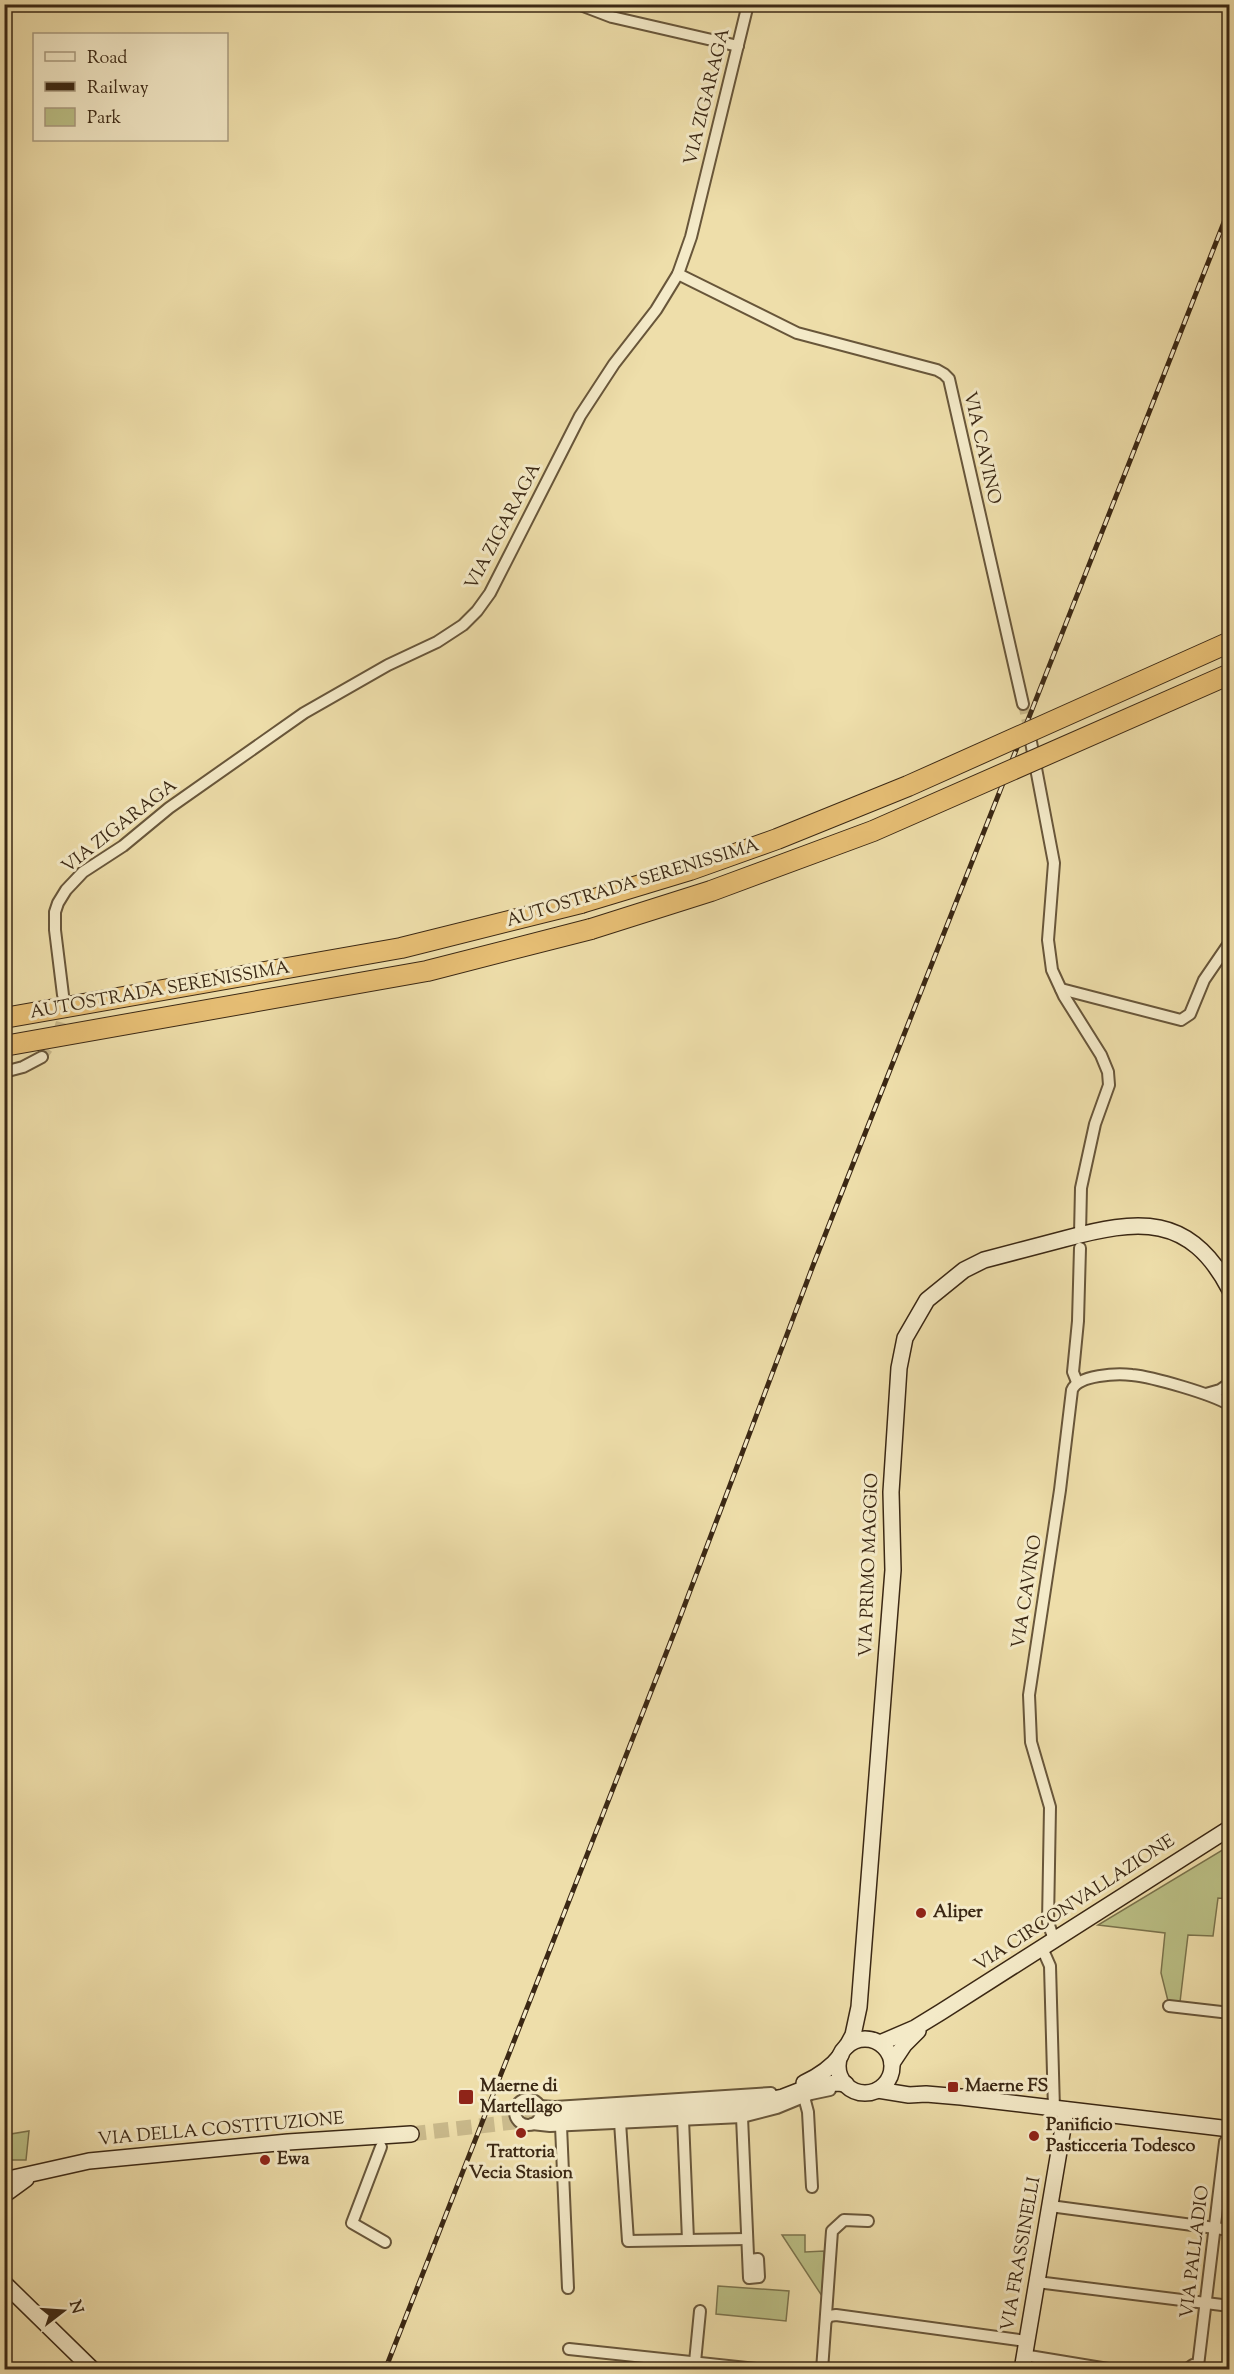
<svg xmlns="http://www.w3.org/2000/svg" width="1234" height="2374" viewBox="0 0 1234 2374" font-family="'Sorts Mill Goudy',serif">
<rect width="100%" height="100%" fill="#eedeaa"/>
<filter id="stains"><feTurbulence type="fractalNoise" baseFrequency=".00333" numOctaves="4"/><feColorMatrix values="0 0 0 0 .2 0 0 0 0 .09 0 0 0 0 .02 0 0 0 .5 -.17"/></filter>
<radialGradient id="worn" r=".72"><stop offset=".6" stop-color="#630" stop-opacity="0"/><stop offset="1" stop-color="#630" stop-opacity=".3"/></radialGradient>
<g fill="#bbc086" stroke="#7b744d" stroke-width="1.5">
<polygon points="1229,1846 1229,1899 1218,1898 1213,1936 1188,1935 1180,2002 1168,2001 1161,1973 1165,1933 1098,1925"/>
<polygon points="29,2131 26,2160 5,2160 5,2135"/>
<polygon points="782,2235 805,2235 805,2252 824,2251 822,2296"/>
<polygon points="718,2286 789,2291 786,2321 716,2314"/>
</g>
<g fill="none" stroke-linecap="round" stroke-linejoin="round">
<g stroke="#caba8c" stroke-width="10" stroke-dasharray="10 5" stroke-linecap="butt">
<polyline points="1023,704 1030,736"/>
<path d="M42 1057C57 1037 61 1029 64 1004"/>
</g>
<polyline stroke="#caba8c" stroke-width="15" stroke-dasharray="15 8" stroke-linecap="butt" points="411,2134 547,2118"/>
<g stroke="#68563a" stroke-width="14">
<g id="street">
<polyline points="578,4 612,17 738,46"/>
<polyline points="678,274 797,333 937,370 944,374 949,379 1023,704"/>
<polyline points="1031,742 1054,863 1048,940 1052,970 1064,996 1101,1055 1108,1072 1109,1085 1095,1124 1081,1188 1080,1234"/>
<polyline points="1061,989 1181,1020 1190,1014 1204,980 1230,942"/>
<polyline points="63,995 55,930 55,912 58,903 66,890 83,872 123,846 169,808 304,713 388,665 437,642 463,625 477,611 490,593 580,416 614,364 656,310 678,274 691,237 748,4"/>
<polyline points="4,1072 23,1067 42,1057"/>
<polyline points="1077,1382 1073,1372 1078,1321 1080,1248"/>
<polyline points="1206,1394 1220,1390 1230,1383"/>
<path d="M1054 1940 1048 1922 1050 1807 1031 1742 1029 1695 1060 1490 1072 1390C1078 1375 1117 1373 1132 1375 1153 1377 1212 1394 1230 1405"/>
<polyline points="1042,1948 1050,1966 1054,2109"/>
<polyline points="1169,2006 1230,2013"/>
<polyline points="804,2097 808,2112 812,2187"/>
<circle cx="528" cy="2112" r="13"/>
<polyline points="539,2106 555,2107 771,2093"/>
<polyline points="742,2117 749,2278 759,2277 758,2259 749,2260"/>
<polyline points="683,2119 688,2240"/>
<polyline points="620,2122 628,2241 747,2239"/>
<polyline points="532,2124 550,2126 742,2117 777,2108 811,2094 830,2090"/>
<polyline points="561,2126 568,2288"/>
<polyline points="381,2147 352,2223 385,2242"/>
<polyline points="1050,2206 1230,2230"/>
<polyline points="1037,2282 1230,2306"/>
<polyline points="826,2320 829,2316 836,2315 1026,2341"/>
<polyline points="569,2349 767,2370"/>
<polyline points="1023,2355 1114,2370"/>
<polyline points="695,2362 700,2311"/>
<polyline points="1198,2366 1225,2142"/>
<polyline points="822,2370 832,2231 844,2220 868,2221"/>
<polyline points="1186,2370 1193,2365 1201,2369"/>
</g>
</g>
<g stroke="#3b2814" stroke-width="18">
<g id="secondary">
<circle cx="865" cy="2066" r="27"/>
<polyline points="880,2043 915,2028 941,2012 1230,1828"/>
<path d="M847 2046 853 2035 859 2007 893 1570 891 1492 899 1368 905 1338 927 1300 964 1270 984 1260C1011 1253 1037 1246 1064 1239 1138 1219 1190 1213 1230 1290"/>
<polyline points="892,2063 904,2045 918,2031"/>
<path d="M804 2083C819 2076 831 2068 841 2055"/>
<polyline points="878,2090 909,2095 926,2094 961,2097 1230,2129"/>
<polyline points="547,2118 633,2111 739,2106 783,2097 814,2085 838,2083 846,2084"/>
<polyline points="4,2180 89,2161 288,2142 411,2134"/>
<polyline points="4,2195 26,2179"/>
<polyline points="4,2283 93,2370"/>
<polyline points="1022,2370 1066,2110"/>
</g>
</g>
<g stroke="#3b2814" stroke-width="22">
<g id="highway">
<polyline points="4,1018 401,948 581,903"/>
<polyline points="4,1046 427,971 591,929"/>
</g>
</g>
<use href="#street" stroke="#f4eac8" stroke-width="10"/>
<use href="#secondary" stroke="#f4eac8" stroke-width="15"/>
<use href="#highway" stroke="#e7bf75" stroke-width="20"/>
<g stroke="#3b2814" stroke-width="5">
<polyline id="rail" points="385,2370 676,1628 814,1263 1230,207"/>
</g>
<use href="#rail" stroke="#f4eac8" stroke-width="3" stroke-dasharray="9" stroke-linecap="butt"/>
<g stroke="#3b2814" stroke-width="22" stroke-linecap="butt">
<g id="highway-bridge">
<polyline points="581,903 690,870 777,839 908,786 1230,642"/>
<polyline points="591,929 711,891 873,831 1230,674"/>
</g>
</g>
<use href="#highway-bridge" stroke="#e7bf75" stroke-width="20"/>
</g>
<g fill="#8f2418" stroke="#f4eac8" stroke-width="2">
<circle cx="921" cy="1913" r="6"/>
<rect x="947" y="2081" width="12" height="12" rx="3"/>
<rect x="458" y="2089" width="16" height="16" rx="3"/>
<circle cx="521" cy="2133" r="6"/>
<circle cx="1034" cy="2136" r="6"/>
<circle cx="265" cy="2160" r="6"/>
</g>
<g text-anchor="middle" dominant-baseline="central" stroke-width="6" stroke-linejoin="round" paint-order="stroke">
<g font-size="18" fill="#3b2814" stroke="#f4eac8">
<text transform="translate(708 97) rotate(-76)">VIA ZIGARAGA</text>
<text transform="translate(981 448) rotate(77)">VIA CAVINO</text>
<text transform="translate(504 527) rotate(-62)">VIA ZIGARAGA</text>
<text transform="translate(120 827) rotate(-38)">VIA ZIGARAGA</text>
<text transform="translate(633 884) rotate(-17)">AUTOSTRADA SERENISSIMA</text>
<text transform="translate(160 991) rotate(-10)">AUTOSTRADA SERENISSIMA</text>
<text transform="translate(870 1565) rotate(-88)">VIA PRIMO MAGGIO</text>
<text transform="translate(1028 1592) rotate(-81)">VIA CAVINO</text>
<text transform="translate(1075 1904) rotate(-33)">VIA CIRCONVALLAZIONE</text>
<text transform="translate(221 2130) rotate(-5)">VIA DELLA COSTITUZIONE</text>
<text transform="translate(1196 2252) rotate(-83)">VIA PALLADIO</text>
<text transform="translate(1022 2254) rotate(-80)">VIA FRASSINELLI</text>
</g>
<g font-size="18" font-weight="bold" fill="#3b2814" stroke="#f4eac8" text-anchor="start">
<text x="933" y="1913">Aliper</text>
<text x="480" y="2087">Maerne di<tspan x="480" dy="21">Martellago</tspan></text>
<text x="965" y="2087">Maerne FS</text>
<text x="1046" y="2126">Panificio<tspan x="1046" dy="21">Pasticceria Todesco</tspan></text>
<text x="521" y="2153" text-anchor="middle">Trattoria<tspan x="521" dy="21">Vecia Stasion</tspan></text>
<text x="277" y="2160">Ewa</text>
</g>
</g>
<rect width="1234" height="2374" fill="none" stroke="#eedeaa" stroke-width="24"/>
<rect x="6" y="6" width="1222" height="2362" fill="none" stroke="#3b2814" stroke-width="3"/>
<rect x="12" y="12" width="1210" height="2350" fill="none" stroke="#3b2814" stroke-width="1.5"/>
<rect x="33" y="33" width="195" height="108" fill="#f4eac8" stroke="#aa9c80" stroke-width="1.5"/>
<rect x="45" y="52" width="30" height="9" fill="#f4eac8" stroke="#aa9c80" stroke-width="1.5"/>
<text x="87" y="63" font-size="18" fill="#3b2814">Road</text>
<rect x="45" y="82" width="30" height="9" fill="#3b2814" stroke="#aa9c80" stroke-width="1.5"/>
<text x="87" y="93" font-size="18" fill="#3b2814">Railway</text>
<rect x="45" y="108" width="30" height="18" fill="#bbc086" stroke="#aa9c80" stroke-width="1.5"/>
<text x="87" y="123" font-size="18" fill="#3b2814">Park</text>
<g transform="translate(63 2311) rotate(73)" stroke="#f4eac8" stroke-width="4.5" paint-order="stroke">
<path d="M0-4.5L10 22L0 15L-10 22Z" fill="#3b2814"/>
<text y="-9" font-size="16" font-weight="bold" text-anchor="middle" fill="#3b2814">N</text>
</g>
<rect width="100%" height="100%" filter="url(#stains)"/>
<rect width="100%" height="100%" fill="url(#worn)"/>
</svg>
